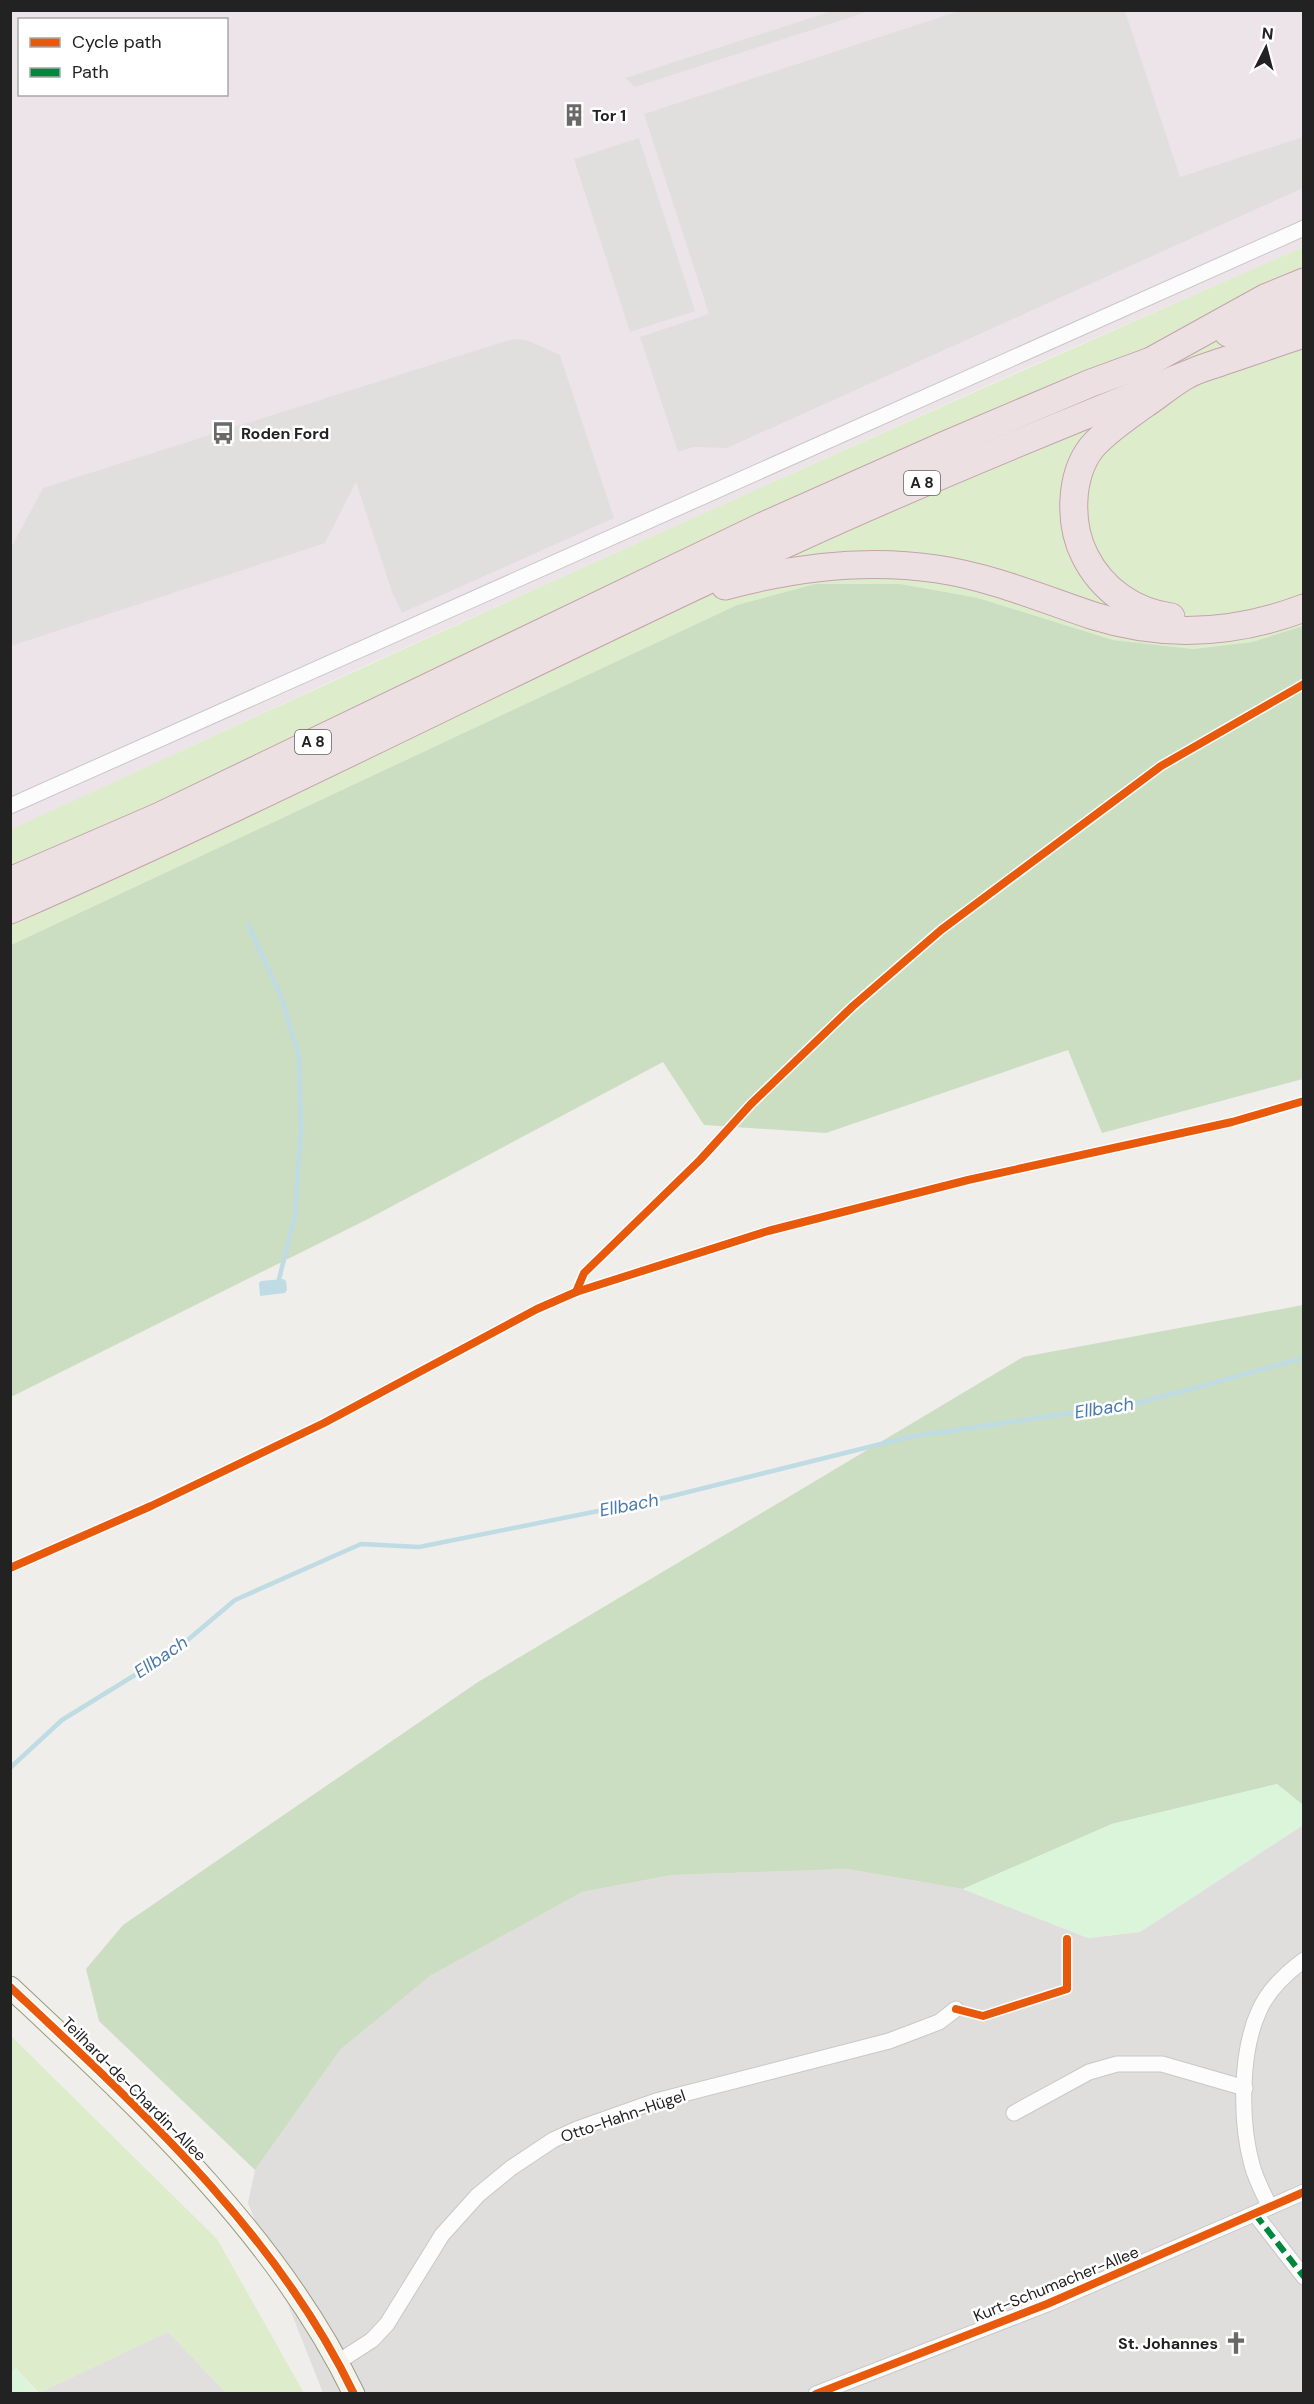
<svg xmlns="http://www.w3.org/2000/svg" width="1314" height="2404" viewBox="0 0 1314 2404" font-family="'DM Sans',sans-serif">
<rect width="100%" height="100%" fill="#f0eeeb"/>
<polygon fill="#dfdedc" points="1303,1825 1303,2393 323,2393 248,2203 255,2170 340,2050 430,1976 582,1892 672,1875 847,1869 963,1889 1088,1938 1140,1932"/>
<path fill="#ede4e9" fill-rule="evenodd" d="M10 11H1303V247L1017 372 353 671 11 830ZM20 20H226V94H20Z"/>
<g fill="#ddeccb">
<path d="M1303 247V626L1252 642 1193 649 1113 640 978 598 815 584 737 605 11 945 10 830C439 631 870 437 1303 247Z"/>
<polygon points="10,2035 217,2239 304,2393 226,2393 168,2332 39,2393 16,2368 11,2372"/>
</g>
<g fill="#cbdec1">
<polygon points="815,584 900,584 978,598 1113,640 1193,649 1252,642 1303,626 1303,1079 1102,1133 1068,1050 826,1133 704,1125 663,1062 368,1219 11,1397 11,945 737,605"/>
<polygon points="1303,1305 1303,1805 1277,1784 1112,1824 963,1889 847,1869 672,1875 582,1892 430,1976 340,2050 255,2170 99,2021 86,1969 123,1925 478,1682 1023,1357"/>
</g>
<g fill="#daf5da">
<polygon points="1277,1784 1303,1805 1303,1825 1140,1932 1088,1938 963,1889 1112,1824"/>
<polygon points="16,2368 37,2393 11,2393 11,2372"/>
</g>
<g fill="#e0dfde">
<polygon points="832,11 870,11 635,87 625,78"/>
<polygon points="959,11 1125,11 1180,177 1303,137 1303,188 727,448 694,447 678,452 640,337 709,314 644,114"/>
<polygon points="639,138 695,311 630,332 574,159"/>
<polygon points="519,339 529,341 560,355 614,518 402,613 392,592 356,482 325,543 11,646 11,548 43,488 509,340"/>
<polygon points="168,2332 226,2393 39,2393"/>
</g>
<polygon fill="#bfdbe3" points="283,1279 286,1281 287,1290 285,1293 260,1296 259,1283 261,1281"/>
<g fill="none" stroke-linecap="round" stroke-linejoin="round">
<g stroke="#bfdbe3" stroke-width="4.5">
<polyline points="248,925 280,994 299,1056 301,1133 295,1216 279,1279"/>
<polyline points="10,1768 62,1720 177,1649 235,1600 361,1544 419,1547 668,1497 909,1437 1139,1403 1304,1358"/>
</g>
<g stroke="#c9c8c7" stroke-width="17">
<g id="street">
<polyline points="10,806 1304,228"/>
<polyline points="1014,2113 1089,2072 1117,2064 1162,2064 1245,2088"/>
<path d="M1270 2207C1263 2193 1256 2180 1252 2165 1240 2122 1240 2052 1259 2011 1268 1990 1285 1974 1304 1960"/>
<polyline points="1255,2214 1304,2277"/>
<polyline points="338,2362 372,2340 387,2324 442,2235 478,2195 511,2168 553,2140 577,2129 656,2101 889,2041 939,2022 956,2009"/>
<polyline points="816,2394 1047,2304 1304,2192"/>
</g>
</g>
<g stroke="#999a82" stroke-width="23">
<path id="secondary" d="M10 1987C139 2108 276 2232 354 2394"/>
</g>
<g stroke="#c5a2ac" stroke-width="29">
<g id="highway">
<polyline points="1228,333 1304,306"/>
<path d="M725 586C795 567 865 558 937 569 991 577 1043 599 1094 616 1164 638 1235 634 1304 608"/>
<path d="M1171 617C1134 612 1102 590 1085 556 1069 525 1069 476 1092 447 1107 430 1127 417 1145 404 1159 395 1172 383 1187 375 1197 369 1210 366 1221 362 1248 353 1276 343 1304 334"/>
<polyline points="10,881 158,817 763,526 945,445 1091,383 1151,361 1265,298 1304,282"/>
<path d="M10 910C275 795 530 661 792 541 923 481 1055 427 1188 374"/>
</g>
</g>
<use href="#street" stroke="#fdfcfc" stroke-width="15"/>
<use href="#secondary" stroke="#f4f4ed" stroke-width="21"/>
<use href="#highway" stroke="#ece0e2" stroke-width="27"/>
<polyline stroke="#00873e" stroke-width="6" stroke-dasharray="12 6" stroke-linecap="butt" points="1255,2214 1304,2277"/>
<g stroke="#fff" stroke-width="11">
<g id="cycleway">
<polyline points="576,1292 584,1273 700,1160 751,1104 853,1006 941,930 1161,766 1304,684"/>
<polyline points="10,1568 151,1506 324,1423 537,1309 576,1292 768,1231 968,1180 1232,1122 1304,1101"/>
<path d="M10 1987C139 2108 276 2232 354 2394"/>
<polyline points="956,2009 983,2016 1067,1989 1067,1939"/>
<polyline points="816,2394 1047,2304 1304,2192"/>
</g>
</g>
<use href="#cycleway" stroke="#e8590c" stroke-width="8"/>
</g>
<defs>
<g id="building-bare" transform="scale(1.8)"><path d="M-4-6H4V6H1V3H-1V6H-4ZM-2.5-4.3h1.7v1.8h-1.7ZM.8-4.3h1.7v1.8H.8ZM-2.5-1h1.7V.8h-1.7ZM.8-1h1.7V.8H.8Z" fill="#6a6968" stroke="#fff" stroke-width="2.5" paint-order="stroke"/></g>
<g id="bus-bare" transform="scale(1.8)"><path d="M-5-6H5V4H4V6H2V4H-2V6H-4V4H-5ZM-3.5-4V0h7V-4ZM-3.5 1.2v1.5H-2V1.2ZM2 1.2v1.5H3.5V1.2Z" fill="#6a6968" stroke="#fff" stroke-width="2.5" paint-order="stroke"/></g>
<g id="church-bare" transform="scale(1.8)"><path d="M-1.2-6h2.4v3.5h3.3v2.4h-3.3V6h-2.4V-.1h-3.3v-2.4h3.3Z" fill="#6a6968" stroke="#fff" stroke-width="2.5" paint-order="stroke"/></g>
</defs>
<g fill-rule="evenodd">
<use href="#building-bare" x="574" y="115"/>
<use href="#bus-bare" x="223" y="433"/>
<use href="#church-bare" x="1236" y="2343"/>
</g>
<g text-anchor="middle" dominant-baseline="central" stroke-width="5" stroke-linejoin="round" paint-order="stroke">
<g fill="#fff" stroke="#646464" stroke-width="1.5">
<rect x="904" y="471" width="36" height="24" rx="4.5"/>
<rect x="295" y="730" width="36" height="24" rx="4.5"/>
</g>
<g font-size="15" font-weight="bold" fill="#222">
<text x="922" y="483">A 8</text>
<text x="313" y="742">A 8</text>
</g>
<g font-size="16" font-weight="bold" fill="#222" stroke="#fff" text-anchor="start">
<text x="592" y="115">Tor 1</text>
<text x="241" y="433">Roden Ford</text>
<text x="1218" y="2343" text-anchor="end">St. Johannes</text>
</g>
<g font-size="16" fill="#222" stroke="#fff">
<text transform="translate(134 2089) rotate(45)">Teilhard-de-Chardin-Allee</text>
<text transform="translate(623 2116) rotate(-19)">Otto-Hahn-Hügel</text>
<text transform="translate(1056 2284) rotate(-22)">Kurt-Schumacher-Allee</text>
</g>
<g font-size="18" font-style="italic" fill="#4a7aab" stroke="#fff">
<text transform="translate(1104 1408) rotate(-9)">Ellbach</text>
<text transform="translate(629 1505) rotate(-11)">Ellbach</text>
<text transform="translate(161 1657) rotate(-34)">Ellbach</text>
</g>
</g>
<rect width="1314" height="2404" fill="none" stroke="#222222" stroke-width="24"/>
<rect x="18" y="18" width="210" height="78" fill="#ffffff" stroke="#a7a7a7" stroke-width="1.5"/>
<rect x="30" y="38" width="30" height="9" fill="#e8590c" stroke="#a7a7a7" stroke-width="1.5"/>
<text x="72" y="48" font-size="18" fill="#222222">Cycle path</text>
<rect x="30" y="68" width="30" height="9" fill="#00873e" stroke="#a7a7a7" stroke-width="1.5"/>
<text x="72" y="78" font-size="18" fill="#222222">Path</text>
<g transform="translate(1266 48) rotate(6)" stroke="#ffffff" stroke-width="4.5" paint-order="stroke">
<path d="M0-4.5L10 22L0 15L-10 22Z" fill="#222222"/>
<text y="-9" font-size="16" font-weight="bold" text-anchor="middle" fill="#222222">N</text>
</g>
</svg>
